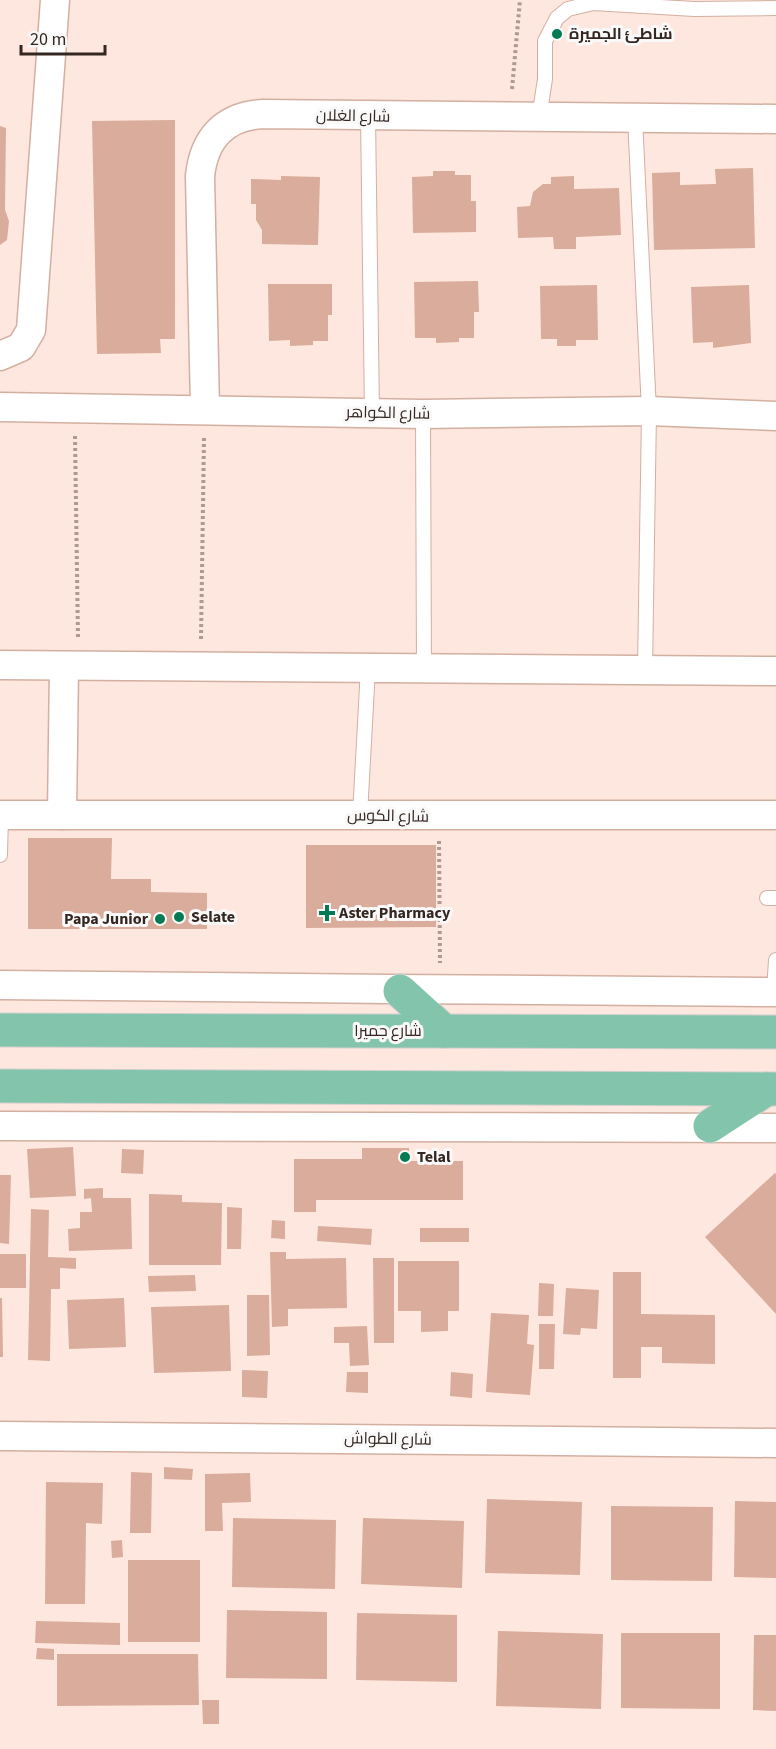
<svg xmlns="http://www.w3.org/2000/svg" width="776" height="1749" viewBox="0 0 776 1749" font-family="'Source Sans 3',Cairo,sans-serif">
<rect width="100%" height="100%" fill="#fee7de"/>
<g fill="#d9ac9b">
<polygon points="175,120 175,339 160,339 161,353 97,354 92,121"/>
<polygon points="0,126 6,128 5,210 9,221 7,240 0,245"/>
<polygon points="753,168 755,248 654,250 652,173 680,172 680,185 716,184 715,169"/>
<polygon points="433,171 455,171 455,175 471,175 471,201 476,201 476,232 413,233 412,177 433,176"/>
<polygon points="281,176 320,177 318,245 262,244 262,230 256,220 256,204 251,204 251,179 281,180"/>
<polygon points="574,176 574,189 619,188 621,235 576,237 576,249 554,249 553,237 518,238 517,207 530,206 533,192 543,184 551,184 551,177"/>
<polygon points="478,281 479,312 474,312 474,338 459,338 459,342 436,343 436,338 415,338 414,282"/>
<polygon points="268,284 332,284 332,315 328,315 328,341 313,341 313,345 290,346 290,340 269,341"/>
<polygon points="597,285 598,340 576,340 576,346 557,346 557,339 541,339 540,286"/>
<polygon points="749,285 751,343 713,348 713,342 693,343 691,287"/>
<polygon points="28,838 112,838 111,879 151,879 151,892 207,893 207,929 28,929"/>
<polygon points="306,845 436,845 436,927 306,928"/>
<polygon points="73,1147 76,1196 30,1198 27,1149"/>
<polygon points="362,1148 409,1148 409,1161 463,1161 463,1200 316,1200 316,1212 294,1212 294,1159 362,1159"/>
<polygon points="122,1149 144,1150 143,1174 121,1173"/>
<polygon points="775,1173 776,1174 776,1314 705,1237"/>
<polygon points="0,1175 11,1175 9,1244 0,1243"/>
<polygon points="103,1188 103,1198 131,1198 132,1249 69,1251 68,1229 80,1228 80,1212 92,1212 91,1198 84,1199 84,1189"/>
<polygon points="149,1194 182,1195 182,1202 222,1203 221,1265 149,1265"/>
<polygon points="227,1207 242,1208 241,1249 227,1249"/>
<polygon points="31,1209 49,1210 48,1257 76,1258 76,1269 60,1268 60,1289 51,1289 50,1361 28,1360"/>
<polygon points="272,1220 285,1221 285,1239 271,1238"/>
<polygon points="318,1226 372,1229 371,1245 317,1241"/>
<rect x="420" y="1228" width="49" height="14"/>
<polygon points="270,1252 286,1252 286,1259 346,1258 347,1308 288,1309 288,1326 272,1327"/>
<rect x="0" y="1254" width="26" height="34"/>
<polygon points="373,1258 394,1258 394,1343 374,1343"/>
<polygon points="398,1261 459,1261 459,1311 448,1311 448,1331 421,1332 421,1311 398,1311"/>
<polygon points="613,1272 641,1272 641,1314 715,1315 715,1364 662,1363 662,1347 641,1347 641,1378 613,1378"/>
<polygon points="195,1275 196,1291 149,1292 148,1276"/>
<polygon points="539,1283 554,1284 553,1316 538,1316"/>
<polygon points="566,1288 599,1290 597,1329 581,1328 580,1335 563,1334"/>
<polygon points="247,1295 269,1295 270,1355 247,1356"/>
<polygon points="0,1298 2,1298 3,1357 0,1357"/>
<polygon points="124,1298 126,1347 69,1349 67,1300"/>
<polygon points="229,1305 231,1371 154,1373 151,1307"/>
<polygon points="491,1313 529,1315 527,1344 534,1345 530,1395 486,1392"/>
<polygon points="539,1324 555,1324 554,1369 539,1369"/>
<polygon points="367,1326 369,1365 350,1366 349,1343 334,1343 334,1327"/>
<polygon points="242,1370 268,1371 267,1398 242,1397"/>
<polygon points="347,1372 368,1372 368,1393 346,1392"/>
<polygon points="451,1372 473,1374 472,1398 450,1396"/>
<polygon points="164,1467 193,1469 192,1480 164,1479"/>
<polygon points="131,1472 152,1473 151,1533 130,1533"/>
<polygon points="250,1473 251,1502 222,1503 223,1531 205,1531 205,1474"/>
<polygon points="46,1482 103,1483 102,1524 86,1523 85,1604 45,1604"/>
<polygon points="487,1499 582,1502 580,1575 485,1573"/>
<polygon points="735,1501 776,1502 776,1578 734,1577"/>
<polygon points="611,1506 713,1507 712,1581 611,1580"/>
<polygon points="233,1518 336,1520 335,1589 232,1587"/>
<polygon points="363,1518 464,1521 462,1588 361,1584"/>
<polygon points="122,1540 123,1557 112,1558 111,1541"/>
<rect x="128" y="1560" width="72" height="82"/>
<polygon points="227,1610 327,1612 327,1679 226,1678"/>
<polygon points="357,1613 457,1615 457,1682 356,1680"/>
<polygon points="36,1621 120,1623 120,1645 35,1643"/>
<polygon points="498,1631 603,1634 601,1709 496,1706"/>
<polygon points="621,1633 720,1633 720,1709 621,1708"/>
<polygon points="754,1635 776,1635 776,1711 753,1710"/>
<polygon points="37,1648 54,1649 54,1660 36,1659"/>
<polygon points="57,1654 198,1654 199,1705 57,1706"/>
<polygon points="202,1700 219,1700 219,1724 203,1724"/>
</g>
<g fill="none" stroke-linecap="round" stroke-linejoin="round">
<g stroke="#d3afa1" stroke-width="16">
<g id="service">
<polyline points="368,116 372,413"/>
<polyline points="539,118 545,79 545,41 557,18 568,9 593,3 694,9 776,8"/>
<polyline points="635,118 649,411 645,670"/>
<polyline points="423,414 424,669"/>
<polyline points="360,815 368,668"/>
<polyline points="0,855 1,815"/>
<polyline points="767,898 776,898"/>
<polyline points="774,992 776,960"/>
</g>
</g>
<g stroke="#d3afa1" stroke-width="31">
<g id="minor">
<polyline points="0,356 21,347 31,330 55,0"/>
<polyline points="0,407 423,414 649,411 776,416"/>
<path d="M205 409 200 176C204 139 224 116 263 114L776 119"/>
<polyline points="0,665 776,671"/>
<polyline points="0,815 776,815"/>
<polyline points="62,815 64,666"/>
<path d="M0 985C259 988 517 990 776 992"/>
<polyline points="0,1126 776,1128"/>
<polyline points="0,1436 776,1443"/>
</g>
</g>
<g stroke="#d2cfce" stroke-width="35">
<g id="primary">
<polyline points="400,991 444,1031"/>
<polyline points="0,1030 776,1032"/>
<polyline points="0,1086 776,1089"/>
<polyline points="710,1126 767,1089"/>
</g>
</g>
<g stroke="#ad9a93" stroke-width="4" stroke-dasharray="3 3" stroke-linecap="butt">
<polyline points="512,89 520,0"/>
<polyline points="75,436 78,638"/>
<polyline points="201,639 204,437"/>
<polyline points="439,841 440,963"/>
</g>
<use href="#service" stroke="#fff" stroke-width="14"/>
<use href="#minor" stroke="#fff" stroke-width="28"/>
<use href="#primary" stroke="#83c5ac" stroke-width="33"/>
</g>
<g fill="#037954" stroke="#f9f9f9" stroke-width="2">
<circle cx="557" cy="34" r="6"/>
<path d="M324 904h6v6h6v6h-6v6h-6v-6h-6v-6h6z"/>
<circle cx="179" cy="917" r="6"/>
<circle cx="160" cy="919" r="6"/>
<circle cx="405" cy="1157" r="6"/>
</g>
<g text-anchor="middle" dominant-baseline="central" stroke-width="6" stroke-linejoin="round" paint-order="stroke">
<g font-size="16" font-weight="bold" fill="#342621" stroke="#f9f9f9" text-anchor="start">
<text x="569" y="34">شاطئ الجميرة</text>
<text x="339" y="913">Aster Pharmacy</text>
<text x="191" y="917">Selate</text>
<text x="148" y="919" text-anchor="end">Papa Junior</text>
<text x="417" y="1157">Telal</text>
</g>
<g font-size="16" fill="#342621" stroke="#f9f9f9">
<text transform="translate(353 116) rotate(1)">شارع الغلان</text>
<text transform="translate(388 413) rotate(1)">شارع الكواهر</text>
<text transform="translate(388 816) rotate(1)">شارع الكوس</text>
<text x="388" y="1031">شارع جميرا</text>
<text transform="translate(388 1439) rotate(1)">شارع الطواش</text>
</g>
</g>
<path d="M21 45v9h84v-9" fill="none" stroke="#342621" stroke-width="3"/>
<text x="30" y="45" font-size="18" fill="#342621" stroke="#f9f9f9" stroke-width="4.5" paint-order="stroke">20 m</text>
</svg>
